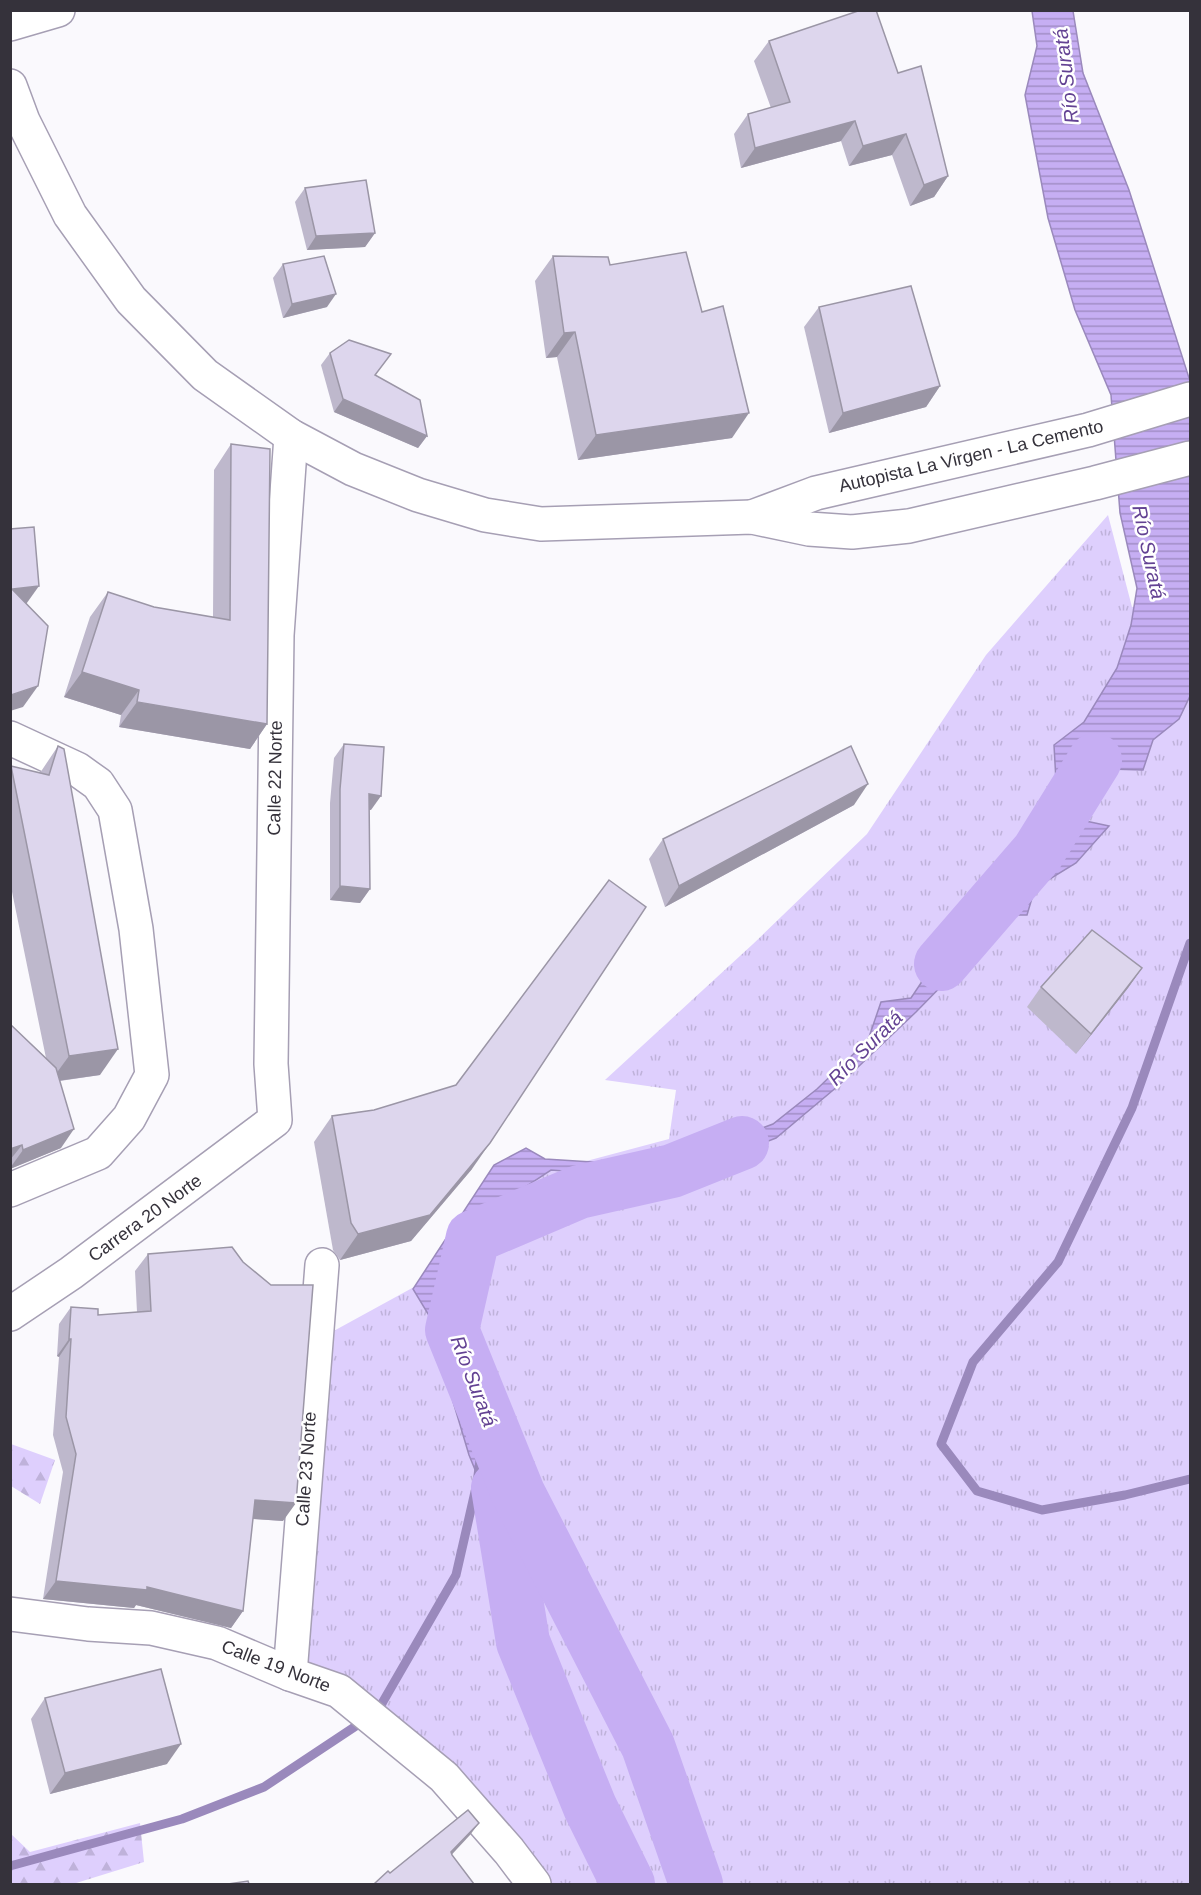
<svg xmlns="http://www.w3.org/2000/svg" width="1201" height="1895" viewBox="0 0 1201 1895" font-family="Arial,sans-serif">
<defs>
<pattern id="grass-tufts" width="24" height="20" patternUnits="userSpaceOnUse" patternTransform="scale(1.5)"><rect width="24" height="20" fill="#decffd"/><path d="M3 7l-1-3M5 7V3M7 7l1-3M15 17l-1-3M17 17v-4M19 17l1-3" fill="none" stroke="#bfb2da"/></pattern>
<pattern id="forest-firs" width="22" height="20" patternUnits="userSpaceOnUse" patternTransform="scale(1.5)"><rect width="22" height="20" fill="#decffd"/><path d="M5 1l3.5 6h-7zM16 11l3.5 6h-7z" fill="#bfb2da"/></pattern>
<pattern id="water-rules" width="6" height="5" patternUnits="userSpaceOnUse" patternTransform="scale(1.5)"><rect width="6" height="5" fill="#c6aef3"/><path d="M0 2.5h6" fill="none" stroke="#a28ec6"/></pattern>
</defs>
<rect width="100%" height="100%" fill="#faf9fd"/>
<polygon fill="url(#grass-tufts)" points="1108,515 1132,607 1190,596 1190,1884 534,1884 509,1851 299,1668 330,1333 414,1287 534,1175 669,1139 676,1090 605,1080 753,944 867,834 986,655"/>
<g fill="url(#forest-firs)">
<polygon points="11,1444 55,1460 40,1504 11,1486"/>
<polygon points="140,1823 144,1862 73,1884 11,1884 11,1834 30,1852"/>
</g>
<polygon fill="url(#water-rules)" stroke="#9a89bc" stroke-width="1.5" points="1032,11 1073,11 1083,73 1129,190 1190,381 1190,696 1179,719 1153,740 1143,770 1109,769 1081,820 1109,826 1076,863 1035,888 1027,915 1011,915 916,1012 838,1086 776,1138 705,1166 659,1173 603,1174 551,1170 516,1193 453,1259 446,1295 453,1337 466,1384 473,1435 491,1471 513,1474 536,1504 534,1542 579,1623 616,1696 682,1884 669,1884 606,1688 553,1603 514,1526 492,1511 469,1455 452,1398 439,1332 413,1289 494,1165 526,1148 545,1159 624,1164 690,1155 773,1124 817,1089 868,1040 881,1002 911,998 935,962 980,910 1012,904 1019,877 1056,835 1057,799 1054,745 1084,722 1117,668 1131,625 1137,588 1120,513 1111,395 1075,310 1048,218 1025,95 1037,46"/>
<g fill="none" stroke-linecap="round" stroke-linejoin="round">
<g stroke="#9a89bc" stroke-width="9">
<polyline points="1190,943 1132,1108 1058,1262 973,1362 941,1444 977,1491 1042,1510 1125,1495 1190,1479"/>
<polyline points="10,1866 182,1819 264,1787 377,1712 456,1575 477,1483 486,1414"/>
</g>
<g stroke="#c6aef3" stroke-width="54">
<polyline points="941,964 1038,852 1095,760"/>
<polyline points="498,1488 523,1642 590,1807 628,1884"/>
<polyline points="696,1884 648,1746 518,1493 452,1330 473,1237 579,1192 672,1171 742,1143"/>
</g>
<g stroke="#a69fb4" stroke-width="36">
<g id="street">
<polyline points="10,24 58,10"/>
<polyline points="10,738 77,769 98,784 115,810 136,929 152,1075 129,1118 98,1153 10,1190"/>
<polyline points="10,1314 71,1273 275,1120 271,1064 277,635 291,436"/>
<polyline points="10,1614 88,1624 151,1628 217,1643 290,1674 339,1691 444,1777 509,1851 534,1884"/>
<polyline points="290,1674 322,1265"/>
</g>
</g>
<g stroke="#a69fb4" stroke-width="36">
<g id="primary">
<polyline points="10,86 23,121 70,215 131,300 205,375 291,436 353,469 418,495 485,515 541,524 752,517 809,529 852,532 909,526 1095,483 1190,458"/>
<polyline points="752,517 816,493 1088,430 1190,399"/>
</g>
</g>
<use href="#street" stroke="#fff" stroke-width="33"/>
<use href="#primary" stroke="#fff" stroke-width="33"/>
</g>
<g fill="#beb8cc">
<polygon points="769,41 898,73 948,176 934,197 910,206 892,155 849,166 841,141 741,168 734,134 748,114 771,108 754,61"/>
<polygon points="305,188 375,233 365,247 307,250 295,202"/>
<polygon points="553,256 610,265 702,312 732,438 578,460 557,357 546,358 535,281"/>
<polygon points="283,264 327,307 283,318 273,278"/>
<polygon points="819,307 940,386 926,407 829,433 804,327"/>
<polygon points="330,353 375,376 427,436 418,448 334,412 321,365"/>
<polygon points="231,444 267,724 250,749 119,727 121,715 64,697 90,617 108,592 154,607 213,617 214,470"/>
<polygon points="344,744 371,810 369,810 370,889 360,903 330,900 330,803 334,758"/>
<polygon points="58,746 100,1075 60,1081 61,1148 10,1169 10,1024 46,1058 10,882 10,766 11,766 40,773"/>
<polygon points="854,805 665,907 649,859 663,839"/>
<polygon points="1142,968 1128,988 1076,1054 1027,1007 1041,987"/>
<polygon points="332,1116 472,1169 411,1241 340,1260 333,1250 314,1142"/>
<polygon points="148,1254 283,1521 253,1519 243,1611 231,1628 136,1605 134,1608 43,1599 63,1472 53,1435 59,1357 57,1356 59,1324 71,1307 98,1315 137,1312 135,1271"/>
<polygon points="45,1698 167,1764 50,1794 31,1719"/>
</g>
<g fill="#9b96a6">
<polygon points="855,121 841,141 741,168 755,148"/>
<polygon points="906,134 892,155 849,166 863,146"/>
<polygon points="948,176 934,197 910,206 924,185"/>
<polygon points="375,233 365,247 307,250 316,236"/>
<polygon points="336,294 327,307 283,318 292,304"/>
<polygon points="575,332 557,357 546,358 564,333"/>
<polygon points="940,386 926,407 829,433 843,413"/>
<polygon points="343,399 427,436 418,448 334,412"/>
<polygon points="749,413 732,438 578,460 596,435"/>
<polygon points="39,586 24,607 12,589"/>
<polygon points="82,672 139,690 121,715 64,697"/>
<polygon points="38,686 23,707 10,711 11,695"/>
<polygon points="137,702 267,724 250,749 119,727"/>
<polygon points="868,784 854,805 665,907 679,886"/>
<polygon points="369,794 381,796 371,810 360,808"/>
<polygon points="340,886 370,889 360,903 330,900"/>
<polygon points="1142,968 1128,988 1076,1054 1091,1034"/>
<polygon points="118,1049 100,1075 50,1082 69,1056"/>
<polygon points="74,1129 61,1148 10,1169 10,1168 23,1150"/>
<polygon points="490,1143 472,1169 411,1241 340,1260 358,1234"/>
<polygon points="22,1145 10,1160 10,1149"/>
<polygon points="69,1339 71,1339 59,1357 57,1356"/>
<polygon points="255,1500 296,1503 283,1521 242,1518"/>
<polygon points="56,1581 147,1587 243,1611 231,1628 136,1605 134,1608 43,1599"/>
<polygon points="181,1744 167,1764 50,1794 65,1773"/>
<polygon points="479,1823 470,1835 443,1864 451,1852"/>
</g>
<g fill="#ddd6ed" stroke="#9b96a6" stroke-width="1.5">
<polygon points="861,10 876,10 898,73 921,66 948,176 924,185 906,134 863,146 855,121 755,148 748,114 790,102 769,41"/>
<polygon points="366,180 375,233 316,236 305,188"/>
<polygon points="686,252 702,312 723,306 749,413 596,435 575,332 564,333 553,256 608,257 610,265"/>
<polygon points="324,256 336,294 292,304 283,264"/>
<polygon points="911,286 940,386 843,413 819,307"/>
<polygon points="349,340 391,354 375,375 420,400 427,436 343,399 330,353"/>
<polygon points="231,444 270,449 267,724 137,702 139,690 82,672 108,592 154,607 230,620"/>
<polygon points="34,527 39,586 12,589 48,626 38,686 11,695 10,694 10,529"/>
<polygon points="344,744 384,747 381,796 369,794 370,889 340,886 340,789"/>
<polygon points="58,746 64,749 118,1049 69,1056 11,766 49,775"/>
<polygon points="851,746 868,784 679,886 663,839"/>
<polygon points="609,880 646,907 490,1143 430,1215 358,1234 351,1223 332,1116 374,1110 456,1085"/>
<polygon points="1092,930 1142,968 1091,1034 1041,987"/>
<polygon points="10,1024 56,1068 74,1129 23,1150 22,1145 10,1149"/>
<polygon points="232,1247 243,1262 271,1285 313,1285 296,1503 255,1500 243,1611 147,1587 147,1590 56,1581 76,1454 66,1417 71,1339 69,1339 71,1307 98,1309 98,1315 151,1311 148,1254"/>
<polygon points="161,1669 181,1744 65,1773 45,1698"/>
<polygon points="468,1810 479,1823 451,1852 452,1855 474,1884 374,1884 388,1871 390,1873"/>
<polygon points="248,1881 249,1884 228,1884"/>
</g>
<g text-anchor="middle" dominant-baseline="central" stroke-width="5" stroke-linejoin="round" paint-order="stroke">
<g font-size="18" fill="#35323b" stroke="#fff">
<text transform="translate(971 456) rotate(-13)">Autopista La Virgen - La Cemento</text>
<text transform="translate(275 778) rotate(-89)">Calle 22 Norte</text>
<text transform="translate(145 1218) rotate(-36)">Carrera 20 Norte</text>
<text transform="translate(306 1469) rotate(-86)">Calle 23 Norte</text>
<text transform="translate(276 1666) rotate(21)">Calle 19 Norte</text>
</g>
<g font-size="20" font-style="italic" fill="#634293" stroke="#fff">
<text transform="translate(1066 76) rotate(-97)">Río Suratá</text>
<text transform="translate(1149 552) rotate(78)">Río Suratá</text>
<text transform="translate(865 1048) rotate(-45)">Río Suratá</text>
<text transform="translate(474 1381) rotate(69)">Río Suratá</text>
</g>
</g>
<rect width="1201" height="1895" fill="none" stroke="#35323b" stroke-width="24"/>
</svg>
